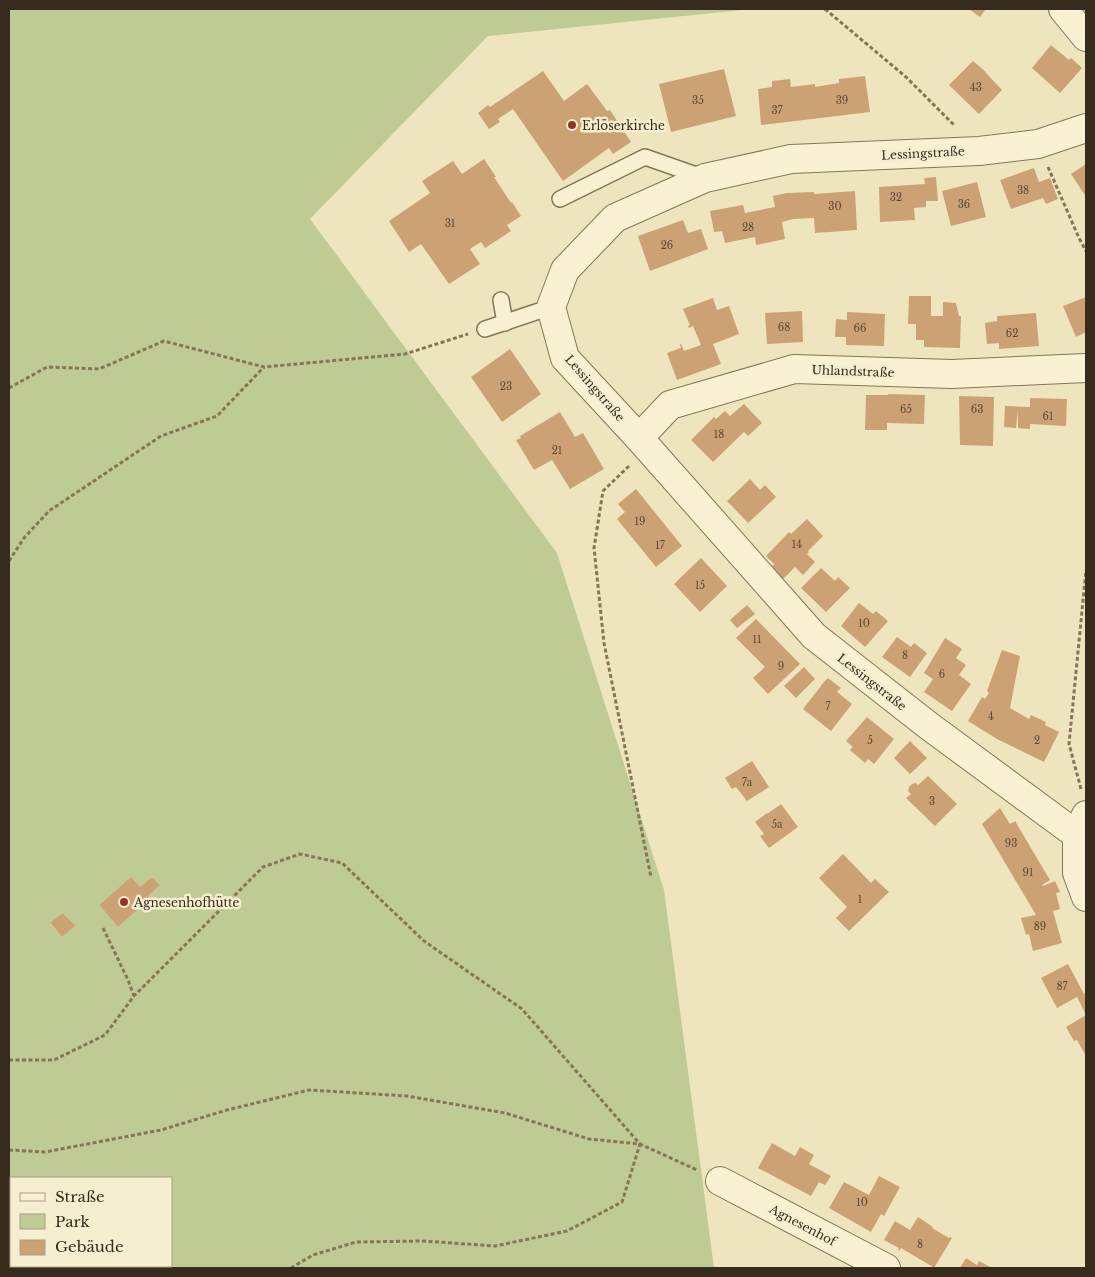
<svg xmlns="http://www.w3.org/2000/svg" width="1095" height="1277" viewBox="0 0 1095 1277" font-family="'Libre Baskerville',serif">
<rect width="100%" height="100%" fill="#eee5bf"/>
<path fill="#bfcb94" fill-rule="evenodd" d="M9 9H752L488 36 310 219 557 553 664 890 714 1268H9ZM131 877 140 887 152 877 159 885 148 896 150 898 117 926 99 905ZM63 913 74 926 62 937 50 924ZM11 1178H171V1266H11Z"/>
<g fill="#cca275">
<polygon points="969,9 986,9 980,17"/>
<polygon points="1051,45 1069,60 1071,58 1082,68 1060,93 1032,68"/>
<polygon points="973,61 986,72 986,73 1002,90 979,114 949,85"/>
<polygon points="724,69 736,116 671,132 659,84"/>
<polygon points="543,71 564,101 587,84 607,111 610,110 631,142 613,154 609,148 563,181 513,109 498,119 500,122 489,129 478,113 488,105 490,107"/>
<polygon points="865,76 870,112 761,125 758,89 772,87 772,81 790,79 791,87 815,84 815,87 839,83 839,79"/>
<polygon points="484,159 496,177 494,177 511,203 512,202 521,216 507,225 511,231 485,248 481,242 470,249 480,264 449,284 421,244 409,252 389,221 430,193 422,181 453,161 462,174"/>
<polygon points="1086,164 1086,197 1071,174"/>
<polygon points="1034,168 1039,182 1050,178 1058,199 1046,204 1043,198 1011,209 1000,180"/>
<polygon points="936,177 938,201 926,201 926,207 914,208 915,220 880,222 879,187 925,184 924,178"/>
<polygon points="977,182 986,217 951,226 942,191"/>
<polygon points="855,191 857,230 815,233 814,218 793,219 782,222 785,239 756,245 755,237 725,243 722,231 714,232 710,211 743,205 745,213 775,207 773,196 787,193 814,192 814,194"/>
<polygon points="683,220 688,233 701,229 708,249 650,271 638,236"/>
<polygon points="909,296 931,296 931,316 943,316 943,302 956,303 959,316 961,316 960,348 924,347 924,340 916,340 916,324 908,324"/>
<polygon points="1086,297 1086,332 1076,337 1063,306"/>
<polygon points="713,298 717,310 729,306 739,334 713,344 721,364 677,380 667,353 681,348 680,344 681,344 684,351 701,345 693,326 689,328 688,326 690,325 683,309"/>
<polygon points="802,311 803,342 767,344 765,313"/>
<polygon points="847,312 885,314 884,346 846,345 846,337 835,337 836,319 847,320"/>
<polygon points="1036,313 1039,346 999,349 999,343 987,344 985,323 997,321 997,316"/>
<polygon points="510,349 541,394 502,422 471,377"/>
<polygon points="888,394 925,395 924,424 887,423 887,430 865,430 866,395 888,395"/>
<polygon points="959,396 994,397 993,446 960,445"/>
<polygon points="1030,398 1067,399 1066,426 1030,424 1030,429 1018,428 1018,411 1016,428 1004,427 1005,406 1030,407"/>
<polygon points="744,404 762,423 748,436 744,432 713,462 691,440 714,417 716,419 725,411 730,416"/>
<polygon points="560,412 575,437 583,433 604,469 570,489 552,460 534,470 516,440 521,438 520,436"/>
<polygon points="750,479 760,490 765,485 776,497 748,523 727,501"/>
<polygon points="636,489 682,546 656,567 617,519 625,512 618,504"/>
<polygon points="807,519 823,536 808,551 809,552 807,554 815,562 803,575 795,567 782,580 771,568 774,564 766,556 789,532 791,534"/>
<polygon points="701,558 727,586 700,612 674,584"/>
<polygon points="821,568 835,581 838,577 850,588 826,612 801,588"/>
<polygon points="859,603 873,614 876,611 888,621 865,647 841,626"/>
<polygon points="747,605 755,614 737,628 730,620"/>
<polygon points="756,619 800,664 768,694 753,678 765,667 736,638"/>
<polygon points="897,637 911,647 914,643 927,653 910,677 882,657"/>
<polygon points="945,638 962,649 956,658 966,665 959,675 971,684 952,711 924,692 933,679 924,673"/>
<polygon points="1002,650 1020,656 1010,708 1029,719 1031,715 1046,722 1045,725 1059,732 1044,762 997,739 968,721 982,697 985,699 989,693 987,691"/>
<polygon points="804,667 815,679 796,698 784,686"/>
<polygon points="828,678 841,688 837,692 852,704 831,731 803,709 824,682"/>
<polygon points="867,717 894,739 874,764 868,759 865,763 850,750 853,747 846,741"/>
<polygon points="910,741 927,758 910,774 894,758"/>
<polygon points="752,761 769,787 747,801 736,787 732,789 725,778"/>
<polygon points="928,776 957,804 935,826 906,798 911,794 908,791 909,787 912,784 916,783 918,785"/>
<polygon points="781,804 798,827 769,848 760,836 764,834 755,822 767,813 767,814"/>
<polygon points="1000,808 1010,824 1015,821 1050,880 1042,885 1043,886 1055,881 1060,892 1056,893 1060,909 1053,911 1062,943 1033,951 1029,934 1026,935 1021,918 1036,915 982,824"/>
<polygon points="843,854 871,883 875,879 889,892 849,931 836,918 847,907 819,878"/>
<polygon points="131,877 140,887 152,877 160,885 148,896 150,898 118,927 99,905"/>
<polygon points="63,913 75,926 62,937 50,923"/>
<polygon points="1068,964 1084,994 1086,992 1086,1015 1077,997 1057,1008 1041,978"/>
<polygon points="1086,1015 1086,1056 1077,1040 1074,1041 1066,1027"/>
<polygon points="772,1143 795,1156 800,1147 814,1155 809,1164 831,1176 825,1185 819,1182 811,1196 758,1168"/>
<polygon points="879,1176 900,1187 884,1216 881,1214 871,1232 829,1208 844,1182 869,1195"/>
<polygon points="918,1217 933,1227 932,1228 949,1238 950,1237 952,1238 934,1268 932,1268 933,1267 901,1248 899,1251 898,1250 899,1248 884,1240 895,1221 910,1230"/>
<polygon points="966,1258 977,1265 979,1261 992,1268 960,1268"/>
</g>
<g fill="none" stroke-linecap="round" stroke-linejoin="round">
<g stroke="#867558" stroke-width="18">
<g id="lane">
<polyline points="560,199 645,157 705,178"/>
<polyline points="501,300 505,323"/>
<polyline points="485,329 551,307"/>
</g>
</g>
<g stroke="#867558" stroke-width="30">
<g id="street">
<polyline points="1063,9 1086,37"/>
<polyline points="639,438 670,405 794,369 952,374 1086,368"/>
<polyline points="1086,815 1077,835 1077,873 1086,897"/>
<polyline points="1077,835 929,726 814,636 639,438 565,358 551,307 565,270 615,218 705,178 791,159 979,151 1038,144 1086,128"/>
<polyline points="720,1181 886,1268"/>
</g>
</g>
<g stroke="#867558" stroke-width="3" stroke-dasharray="4 2.5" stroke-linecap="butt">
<polyline points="825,9 906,77 954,125"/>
<polyline points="1048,167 1079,238 1086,251"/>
<polyline points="9,388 47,367 99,369 164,341 264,367 405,354 468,334"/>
<polyline points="629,466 603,491 594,548 604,643 651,877"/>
<polyline points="9,561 24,538 49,511 161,436 217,416 264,367"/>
<polyline points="1081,789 1069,744 1086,570"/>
<polyline points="103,928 128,980 134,996"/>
<polyline points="9,1060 54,1060 105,1035 134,996 263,867 300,854 342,863 424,941 522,1009 640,1144"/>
<polyline points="9,1150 45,1152 161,1130 227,1110 309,1090 407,1096 505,1113 589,1139 640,1144 697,1170"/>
<polyline points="291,1268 313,1255 356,1242 423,1241 495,1246 567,1231 622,1202 640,1144"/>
</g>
<use href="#lane" stroke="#f9f1d2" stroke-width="15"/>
<use href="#street" stroke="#f9f1d2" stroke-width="28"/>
</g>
<g fill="#953228" stroke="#f5eecf" stroke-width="2">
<circle cx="572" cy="125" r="5"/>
<circle cx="124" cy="902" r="5"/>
</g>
<g text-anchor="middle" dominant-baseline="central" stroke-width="5" stroke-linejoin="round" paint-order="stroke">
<g font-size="10" fill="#5c4932">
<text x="976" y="87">43</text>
<text x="698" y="100">35</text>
<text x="842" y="100">39</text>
<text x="777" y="110">37</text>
<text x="1023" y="190">38</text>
<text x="896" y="197">32</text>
<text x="964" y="204">36</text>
<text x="835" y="206">30</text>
<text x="450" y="223">31</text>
<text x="748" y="227">28</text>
<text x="667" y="245">26</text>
<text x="784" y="327">68</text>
<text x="860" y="328">66</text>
<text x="1012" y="333">62</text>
<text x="506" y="386">23</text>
<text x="906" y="409">65</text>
<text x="977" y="409">63</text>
<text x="1048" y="416">61</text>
<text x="719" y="434">18</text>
<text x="557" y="450">21</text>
<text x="640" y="521">19</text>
<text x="797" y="544">14</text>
<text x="660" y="545">17</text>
<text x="700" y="585">15</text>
<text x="864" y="623">10</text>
<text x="757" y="639">11</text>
<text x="905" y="655">8</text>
<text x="781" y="666">9</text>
<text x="942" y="674">6</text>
<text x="828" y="706">7</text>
<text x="991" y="716">4</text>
<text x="870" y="740">5</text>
<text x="1037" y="740">2</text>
<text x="747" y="782">7a</text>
<text x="932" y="801">3</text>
<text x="777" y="824">5a</text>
<text x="1011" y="843">93</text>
<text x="1028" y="872">91</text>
<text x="860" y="899">1</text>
<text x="1040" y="926">89</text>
<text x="1062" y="986">87</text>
<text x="862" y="1202">10</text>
<text x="920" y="1244">8</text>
</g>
<g font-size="12" fill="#362b1c" stroke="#f5eecf" text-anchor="start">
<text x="582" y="125">Erlöserkirche</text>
<text x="134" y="902">Agnesenhofhütte</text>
</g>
<g font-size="12" fill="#362b1c" stroke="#f5eecf">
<text transform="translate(923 153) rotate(-3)">Lessingstraße</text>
<text transform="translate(853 371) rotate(2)">Uhlandstraße</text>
<text transform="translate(595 388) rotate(49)">Lessingstraße</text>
<text transform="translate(872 682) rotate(38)">Lessingstraße</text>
<text transform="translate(803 1225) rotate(28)">Agnesenhof</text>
</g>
</g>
<rect width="1095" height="1277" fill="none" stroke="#362b1c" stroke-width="20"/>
<rect x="10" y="1177" width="162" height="90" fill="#f5eecf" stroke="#a9a087"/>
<rect x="20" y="1193" width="25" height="8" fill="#f9f1d2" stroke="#a9a087"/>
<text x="55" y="1202" font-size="15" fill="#362b1c">Straße</text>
<rect x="20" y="1214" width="25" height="15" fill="#bfcb94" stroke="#a9a087"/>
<text x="55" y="1227" font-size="15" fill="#362b1c">Park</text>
<rect x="20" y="1240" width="25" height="15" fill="#cca275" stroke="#a9a087"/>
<text x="55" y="1252" font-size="15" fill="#362b1c">Gebäude</text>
</svg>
